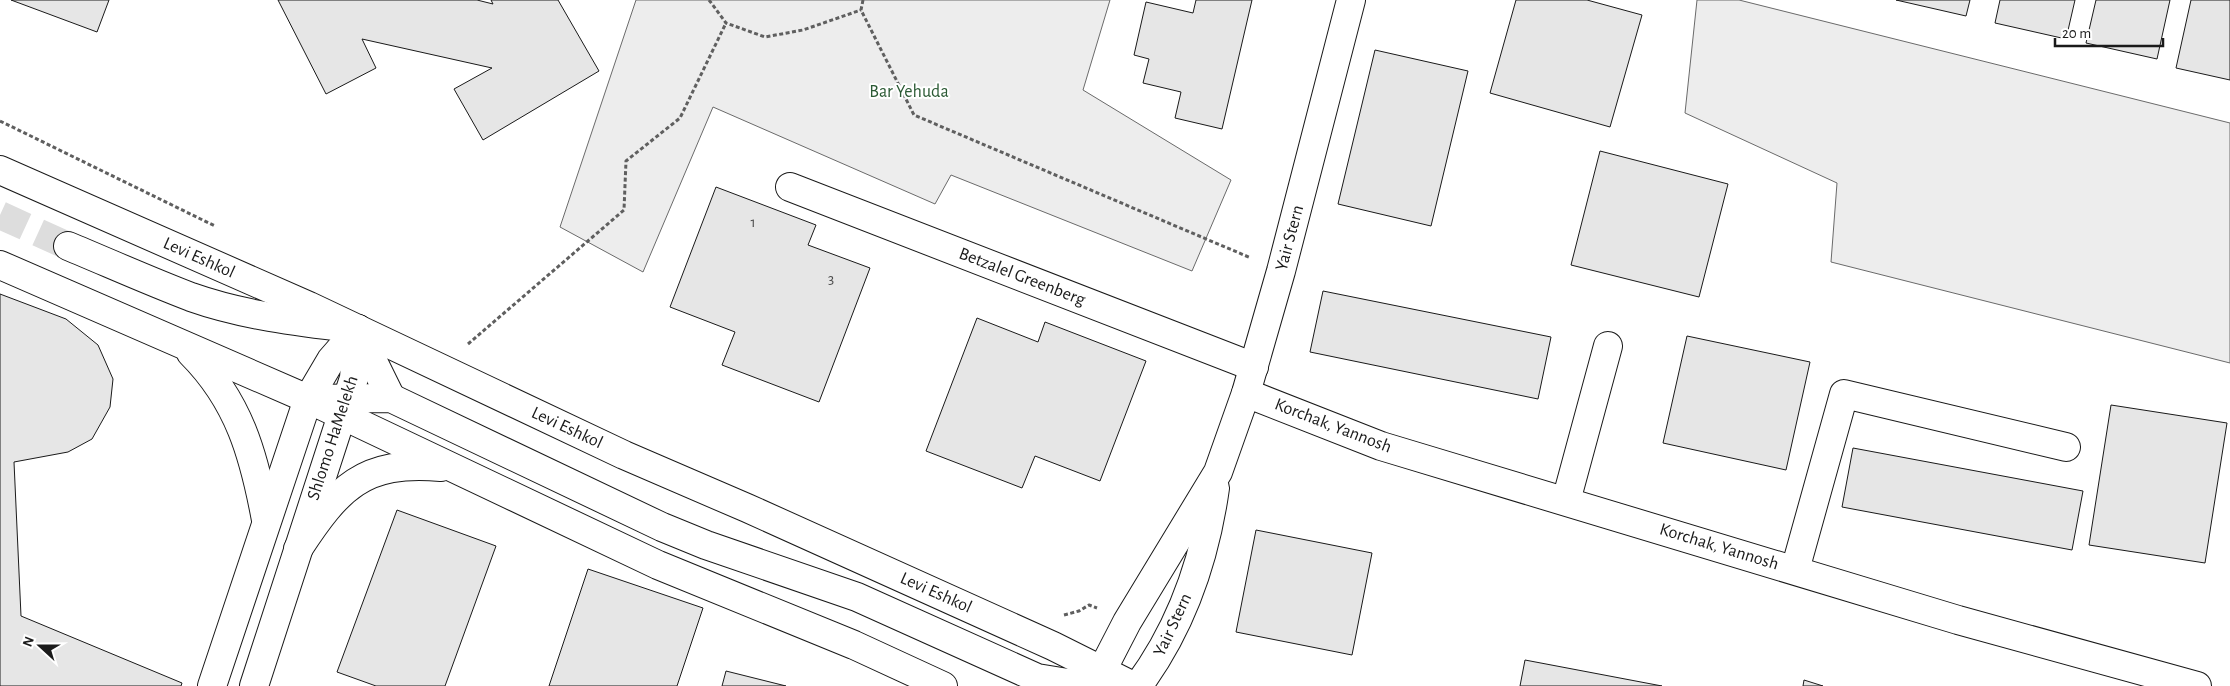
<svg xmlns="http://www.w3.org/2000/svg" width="2230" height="686" font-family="'Alegreya Sans',sans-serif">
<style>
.built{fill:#ededed;stroke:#6a6a6a}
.building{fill:#e6e6e6;stroke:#1a1a1a}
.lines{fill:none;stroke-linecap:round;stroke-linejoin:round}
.minor-tunnel{stroke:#ddd;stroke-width:28;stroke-dasharray:28 14;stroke-linecap:butt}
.minor-casing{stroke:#1a1a1a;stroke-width:30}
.major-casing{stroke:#1a1a1a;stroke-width:30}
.path{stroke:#5f5f5f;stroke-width:3;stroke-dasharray:4 2.5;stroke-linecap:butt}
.minor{stroke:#fff;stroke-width:28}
.major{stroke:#fff;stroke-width:28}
.labels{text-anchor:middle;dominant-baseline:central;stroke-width:4;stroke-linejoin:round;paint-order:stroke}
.number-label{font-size:15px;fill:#4d4d4d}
.park-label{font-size:18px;fill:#2b5a34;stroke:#fff}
.street-label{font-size:18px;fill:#1a1a1a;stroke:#fff}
</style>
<rect width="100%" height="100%" fill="#fff"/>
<g class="built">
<path d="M636,0H1110L1083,90L1231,180L1192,271L951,175L935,204L713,107L643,272L560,227Z"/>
<path d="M1697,0H1739L2230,123V363L1831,262L1837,183L1685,113Z"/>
</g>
<g class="building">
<path d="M11,0H109L97,32Z"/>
<path d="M278,0H477L493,4L491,0H558L599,71L483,140L454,89L492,68L362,39L376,68L326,94Z"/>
<path d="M1196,0H1252L1222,129L1175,118L1181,92L1143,83L1149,59L1134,55L1146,2L1193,13Z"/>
<path d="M1516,0H1587L1642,15L1610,127L1490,93Z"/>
<path d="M1896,0H1970L1966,16Z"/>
<path d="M2000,0H2075L2066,39L1995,23Z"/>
<path d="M2096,0H2170L2157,59L2086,43Z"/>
<path d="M2191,0H2230V80L2176,68Z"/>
<path d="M1375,50L1468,71L1431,226L1338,204Z"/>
<path d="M1600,151L1728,184L1699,297L1571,265Z"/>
<path d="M716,187L816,225L808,245L870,268L819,402L722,365L735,332L670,307Z"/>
<path d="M1323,291L1551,337L1538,399L1310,352Z"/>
<path d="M0,294L66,319L98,345L113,379L110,407L92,439L68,452L14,462L21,616L182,683L181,686H0Z"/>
<path d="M977,318L1038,342L1045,322L1146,361L1100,481L1035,456L1022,488L926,451Z"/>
<path d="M1687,336L1810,362L1786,470L1663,443Z"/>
<path d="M2111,405L2227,423L2205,563L2089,545Z"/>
<path d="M1853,448L2083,491L2072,550L1842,507Z"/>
<path d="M397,510L496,546L445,686H376L337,672Z"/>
<path d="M1256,530L1372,553L1352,655L1236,632Z"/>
<path d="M588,569L703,608L677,686H549Z"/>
<path d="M1525,660L1662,686H1520Z"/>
<path d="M726,671L786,686H722Z"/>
<path d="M1804,680L1823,686H1803Z"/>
</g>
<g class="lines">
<path class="minor-tunnel" d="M0,215L68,246"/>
<defs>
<g id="minor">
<path d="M790,187L1254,367"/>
<path d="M68,246C109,263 149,281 191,297C242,315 297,322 351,328"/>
<path d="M359,333L391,398"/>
<path d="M1246,393L1381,446L1958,620L2197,686"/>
<path d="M308,399L391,398L662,527L706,545L857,597L1037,678L1086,686"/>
<path d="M1566,501L1608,346"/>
<path d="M1795,570L1844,394L2066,447"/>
<path d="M212,686L308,399L331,360L358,329"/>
<path d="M254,686L354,378L358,329"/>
<path d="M1094,686L1127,622L1218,472L1246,393L1281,271L1351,0"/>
<path d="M1138,686C1181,628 1205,559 1215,488"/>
</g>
<g id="major">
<path d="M0,170L309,306L624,455L747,508L1053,646L1133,686"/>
<path d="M0,265L308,399L658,565L854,645L943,686"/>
<path d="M191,353C239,401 254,455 266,520"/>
<path d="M298,549C338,488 363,460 441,467"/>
</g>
</defs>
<use href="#minor" class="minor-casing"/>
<use href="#major" class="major-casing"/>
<g class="path">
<path d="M709,0L726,23L765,37L803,30L861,10"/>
<path d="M863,0L861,10L914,115L1251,258"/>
<path d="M0,121L215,226"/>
<path d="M468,344L624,210L626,161L680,118L726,23"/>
<path d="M1064,615L1079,611L1089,605L1097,608"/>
</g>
<use href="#minor" class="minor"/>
<use href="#major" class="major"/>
</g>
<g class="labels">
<g class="number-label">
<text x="753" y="222">1</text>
<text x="831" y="279">3</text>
</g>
<g class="park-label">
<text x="909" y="92">Bar Yehuda</text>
</g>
<g class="street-label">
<text transform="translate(1290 238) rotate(-75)">Yair Stern</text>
<text transform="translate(199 258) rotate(24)">Levi Eshkol</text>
<text transform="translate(1022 277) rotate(21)">Betzalel Greenberg</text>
<text transform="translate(1333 426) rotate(21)">Korchak, Yannosh</text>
<text transform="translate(567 428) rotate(25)">Levi Eshkol</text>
<text transform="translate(333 438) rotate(-72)">Shlomo HaMelekh</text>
<text transform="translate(1719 547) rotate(17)">Korchak, Yannosh</text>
<text transform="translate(936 593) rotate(24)">Levi Eshkol</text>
<text transform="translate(1173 625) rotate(-65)">Yair Stern</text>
</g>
</g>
<g transform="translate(40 646) rotate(291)" stroke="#ffffff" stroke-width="4" paint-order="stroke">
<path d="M0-4L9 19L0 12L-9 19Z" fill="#1a1a1a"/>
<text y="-8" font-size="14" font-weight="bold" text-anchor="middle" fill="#1a1a1a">N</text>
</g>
<path d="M2055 38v8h108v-8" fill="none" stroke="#1a1a1a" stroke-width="2.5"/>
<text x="2062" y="38" font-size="15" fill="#1a1a1a" stroke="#ffffff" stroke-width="4" paint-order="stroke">20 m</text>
</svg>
